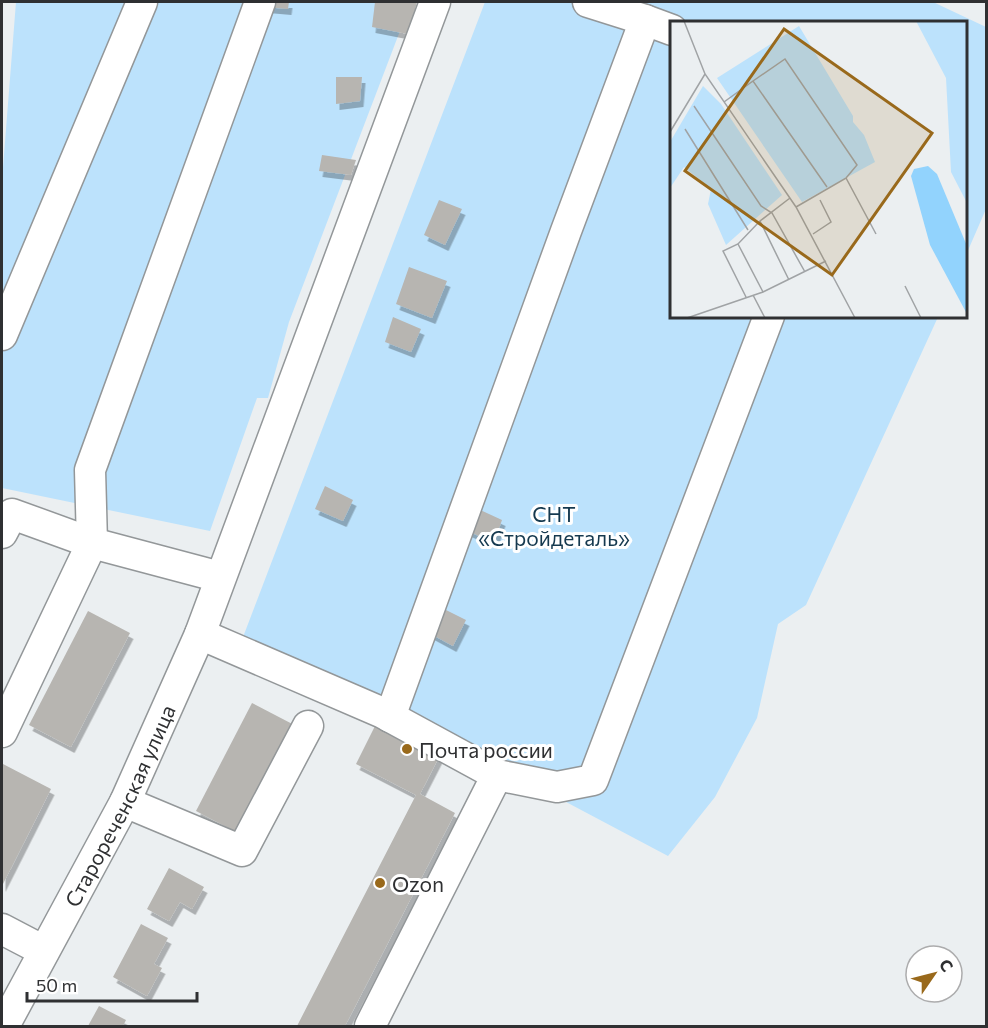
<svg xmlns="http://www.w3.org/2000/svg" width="988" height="1028" font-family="Commissioner,sans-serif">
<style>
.green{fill:#bce2fc}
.building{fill:#b7b5b1;filter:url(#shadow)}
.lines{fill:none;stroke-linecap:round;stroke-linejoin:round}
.minor-casing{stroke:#939799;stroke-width:33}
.minor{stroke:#fff;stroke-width:30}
.poi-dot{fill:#99691b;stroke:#fff;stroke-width:2}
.labels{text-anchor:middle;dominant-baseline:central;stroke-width:6;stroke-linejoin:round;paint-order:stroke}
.park-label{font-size:21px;fill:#15394f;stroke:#fff}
.poi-label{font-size:21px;fill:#2f3032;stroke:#fff;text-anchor:start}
.street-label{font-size:21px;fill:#2f3032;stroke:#fff}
.inset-road{fill:none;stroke:#a0a3a5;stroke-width:1.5}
.view{fill:#99691b;fill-opacity:0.15;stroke:#99691b;stroke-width:3}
.inset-edge{fill:none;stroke:#2f3032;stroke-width:3}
</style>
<defs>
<filter id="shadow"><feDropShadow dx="3.5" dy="6" stdDeviation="0" flood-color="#0004"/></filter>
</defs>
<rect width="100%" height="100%" fill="#ebeff1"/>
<g class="green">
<path d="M16,2H411L289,322L268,398H257L210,531L2,488V180Z"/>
<path d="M485,2H933L986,27V209L966,255V22H672V316L938,317L806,605L778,624L757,718L715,797L668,856L381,704L240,645Z"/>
</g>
<g class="building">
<path d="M266,2H289L288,9L265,7Z"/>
<path d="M375,2H417L408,34L372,27Z"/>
<path d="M336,77H362L360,101L336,104Z"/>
<path d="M322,155L356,160L351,175L319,171Z"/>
<path d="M439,200L462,209L445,245L424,235Z"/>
<path d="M409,267L447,281L432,318L396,304Z"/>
<path d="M393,317L421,329L411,352L385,342Z"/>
<path d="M325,486L353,500L343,521L315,509Z"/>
<path d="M476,508L502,520L494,543L468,531Z"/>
<path d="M440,607L466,620L453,646L429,633Z"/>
<path d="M88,611L130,633L71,747L29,725Z"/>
<path d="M252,703L300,728L244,836L196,811Z"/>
<path d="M377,722L440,755L420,794L455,813L345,1026H297L416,795L356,764Z"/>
<path d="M3,764L51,789L2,886V768Z"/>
<path d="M169,868L204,887L192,909L180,902L169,921L147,909Z"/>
<path d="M141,924L168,938L154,964L162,968L147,996L113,977Z"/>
<path d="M99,1006L126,1020L123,1026H88Z"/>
</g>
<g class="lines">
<defs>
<g id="minor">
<path d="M645,20L672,30"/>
<path d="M2,335L142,2"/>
<path d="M2,533L12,514L92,543L220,577"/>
<path d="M200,634L383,713L497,775L370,1026"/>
<path d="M390,717L566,231L645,20L588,2"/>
<path d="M2,732L92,543L90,470L260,2"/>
<path d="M497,775L557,787L593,780L769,316"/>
<path d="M125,802L242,851L308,726"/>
<path d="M2,929L44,951"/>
<path id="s1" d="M4,1026L125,802L200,634L435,2"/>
</g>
</defs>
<use href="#minor" class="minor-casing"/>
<use href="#minor" class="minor"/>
</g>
<g class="poi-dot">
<circle cx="407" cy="749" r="6"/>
<circle cx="380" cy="883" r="6"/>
</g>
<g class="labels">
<g class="park-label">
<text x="554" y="513">СНТ<tspan x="554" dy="24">«Стройдеталь»</tspan></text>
</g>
<g class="poi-label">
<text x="419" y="749">Почта россии</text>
<text x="392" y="883">Ozon</text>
</g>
<g class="street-label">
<text stroke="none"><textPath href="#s1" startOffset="249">Старореченская улица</textPath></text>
</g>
</g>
<g transform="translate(670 21)">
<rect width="297" height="297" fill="#ebeff1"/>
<path d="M246,0H297V182L281,151L276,57ZM129,5L183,95V101L194,114L205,141L132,181L47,57ZM33,65L51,83L112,174L56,224L38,183L41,168L14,146L0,167V121Z" fill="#bce2fc"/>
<path d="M258,145L267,153L297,225V293L260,224L241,155L244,148Z" fill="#92d3fd"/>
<path class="inset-road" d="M14,0L35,53L126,186L185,297M83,60L115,38L187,144L176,157M54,81L83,60L157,166M24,85L91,185L102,192L135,251M15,108L78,209M0,111L35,53M126,186L176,157L206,213M143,213L161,201L150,179M68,223L93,271M119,259L90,200L120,177M235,265L251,297M83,274L95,297M76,276L53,230L68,223L90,200M17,297L93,271L156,240"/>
<path class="view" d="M114,8L262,112L162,254L15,150Z"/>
<rect width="297" height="297" class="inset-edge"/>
</g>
<rect width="988" height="1028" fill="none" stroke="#2f3032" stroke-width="6"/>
<g transform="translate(934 974) rotate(55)"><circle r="28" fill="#ffffff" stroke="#acacad" stroke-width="1.5"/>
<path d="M0-4.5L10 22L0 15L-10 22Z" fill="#99691b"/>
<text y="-9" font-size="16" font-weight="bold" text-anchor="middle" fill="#2f3032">С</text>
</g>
<path d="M27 992v9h170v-9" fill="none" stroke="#2f3032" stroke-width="3"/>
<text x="36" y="992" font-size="18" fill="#2f3032" stroke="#ffffff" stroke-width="4.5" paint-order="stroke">50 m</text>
</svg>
